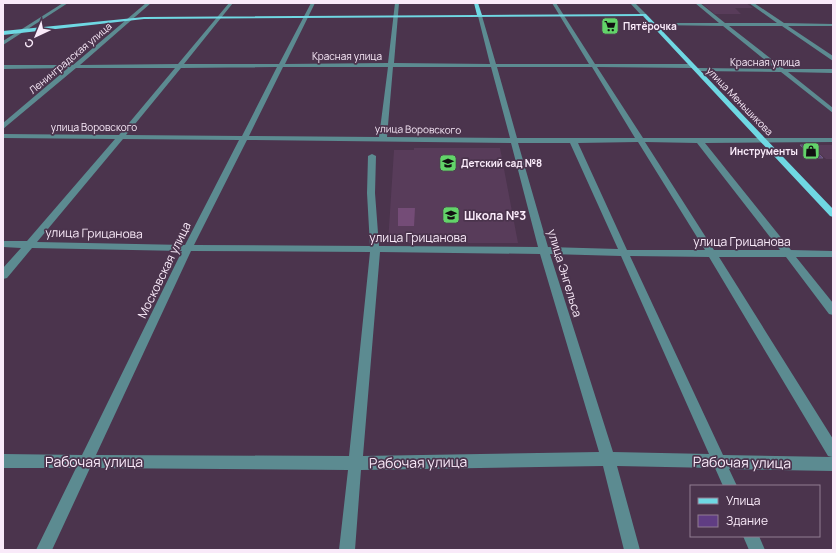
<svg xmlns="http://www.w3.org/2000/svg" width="836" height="553" font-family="Manrope,sans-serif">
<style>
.built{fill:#583c5a}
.green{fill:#744c77}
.building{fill:#603d83;stroke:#6f6180}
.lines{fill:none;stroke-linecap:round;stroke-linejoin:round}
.minor{fill:#5c8b91;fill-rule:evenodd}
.major{fill:#6fd8e3;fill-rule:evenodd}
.labels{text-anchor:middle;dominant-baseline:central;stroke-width:3.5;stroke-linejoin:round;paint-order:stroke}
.far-poi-label{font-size:10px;font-weight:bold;fill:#f9eaf9;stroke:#4b344d;text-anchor:start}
.far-street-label{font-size:10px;fill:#f9eaf9;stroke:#4b344d}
.poi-label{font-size:12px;font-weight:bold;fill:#f9eaf9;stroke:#4b344d;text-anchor:start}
.street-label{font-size:12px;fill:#f9eaf9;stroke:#4b344d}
.near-street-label{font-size:14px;fill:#f9eaf9;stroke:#4b344d}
</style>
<rect width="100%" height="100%" fill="#4b344d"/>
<g class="built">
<path d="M701,3H746L753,8H735L741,14H715Z"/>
<path d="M810,145H833V159H826Z"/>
<path d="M414,148H500L518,243H388L394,150H414Z"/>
</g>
<path class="green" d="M398,208H415L414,226H398Z"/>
<path class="building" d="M800,145H810L823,158H813Z"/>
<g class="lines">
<g class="minor">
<path d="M63,3H68L3,45V41Z"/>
<path d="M146,3H151L80,65L178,64L229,3H233L184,64H279L311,3H315L285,64L388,63L395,3H399L394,63L490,64L478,16L480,15L482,16L496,64H589L552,3H556L595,64H692L695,66L692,68L597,67L643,138H833V142L705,143L791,250L833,251V257H796L833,303V315L829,314L786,257H719L833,439V471L729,469L737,486H723L715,468L617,466L640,550H624L603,466L361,470L355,550H339L348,470L90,468L52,550H36L76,468H3V454L82,455L182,251L32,248L7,278L3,279V268L21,248L3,247V241H27L115,139L3,138V134L119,135L175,68H76L3,129V123L68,68L3,69V65H73ZM277,67L242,136L126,135L181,68ZM283,67H388L379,137L249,136ZM393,67H491L510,138L387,137ZM497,67H592L635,138H517ZM123,139L239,140L185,245L37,242ZM247,140L511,143L538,247L379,246L375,193L376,156L372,154L368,156L367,193L370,246L194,245ZM638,142L705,250H627L578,143ZM645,142L697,143L780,250H714ZM518,143H570L618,249L548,247ZM191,251L370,252L349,456L96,455ZM380,252L540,254L599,452L363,456ZM550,254L621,256L709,454L613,452ZM630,256L709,257L828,456L832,457L723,455Z"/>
<path d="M630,3H635L646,14V16H642Z"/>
<path d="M695,3H700L725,23H777L749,3H754L784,23L833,24V26H788L833,56V61L782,26H729L784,69H833V73L788,72L833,108V113L781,72L695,71V69L697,68L776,69L723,26L653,25L651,24L653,23H719Z"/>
<path d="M743,536H759L765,550H749Z"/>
</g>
<path class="major" d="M474,3H478L482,15L646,14L833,209V217L830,216L643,16L144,19L3,35V31L144,17L477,15Z"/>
</g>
<defs>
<symbol id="supermarket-square" viewBox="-11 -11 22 22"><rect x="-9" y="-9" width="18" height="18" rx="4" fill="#62d469" stroke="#4b344d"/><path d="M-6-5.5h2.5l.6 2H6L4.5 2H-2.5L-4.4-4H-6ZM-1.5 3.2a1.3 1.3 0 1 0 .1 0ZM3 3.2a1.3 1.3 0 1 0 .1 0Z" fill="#111"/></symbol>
<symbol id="shop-square" viewBox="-11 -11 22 22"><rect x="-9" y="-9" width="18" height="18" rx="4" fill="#62d469" stroke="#4b344d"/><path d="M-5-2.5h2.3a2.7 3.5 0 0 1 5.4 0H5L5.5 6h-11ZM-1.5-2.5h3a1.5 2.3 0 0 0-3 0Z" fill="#111"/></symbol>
<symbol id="school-square" viewBox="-11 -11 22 22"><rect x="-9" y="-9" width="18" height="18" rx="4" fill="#62d469" stroke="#4b344d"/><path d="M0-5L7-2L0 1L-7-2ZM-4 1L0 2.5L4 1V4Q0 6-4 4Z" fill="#111"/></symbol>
</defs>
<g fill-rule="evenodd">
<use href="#supermarket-square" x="600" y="16" width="20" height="20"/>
<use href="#shop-square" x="801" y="141" width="20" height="20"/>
<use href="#school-square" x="438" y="153" width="20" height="20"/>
<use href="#school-square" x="441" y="205" width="20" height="20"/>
</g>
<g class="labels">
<g class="far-poi-label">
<text x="623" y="26">Пятёрочка</text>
<text x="798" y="151" text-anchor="end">Инструменты</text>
<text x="461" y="163">Детский сад №8</text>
</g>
<g class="far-street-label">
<text x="347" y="56">Красная улица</text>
<text transform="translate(70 58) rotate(-40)">Ленинградская улица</text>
<text x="765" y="62">Красная улица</text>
<text transform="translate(740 101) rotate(46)">улица Меньшикова</text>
<text x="94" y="127">улица Воровского</text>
<text transform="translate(418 129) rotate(1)">улица Воровского</text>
</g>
<g class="poi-label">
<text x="464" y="215">Школа №3</text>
</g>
<g class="street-label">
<text transform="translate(94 233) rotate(1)">улица Грицанова</text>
<text x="418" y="237">улица Грицанова</text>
<text x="742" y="241">улица Грицанова</text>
<text transform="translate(164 270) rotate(-64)">Московская улица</text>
<text transform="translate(565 273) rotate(73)">улица Энгельса</text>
</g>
<g class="near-street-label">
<text x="94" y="461">Рабочая улица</text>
<text transform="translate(418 462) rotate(-1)">Рабочая улица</text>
<text transform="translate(742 462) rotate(1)">Рабочая улица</text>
</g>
</g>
<rect width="836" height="553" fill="none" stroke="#f9eaf9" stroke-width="8"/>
<rect x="690" y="485" width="130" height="52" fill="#4b344d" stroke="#917d92"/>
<rect x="698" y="498" width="20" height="6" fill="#6fd8e3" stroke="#917d92"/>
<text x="726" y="505" font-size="12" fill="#f9eaf9">Улица</text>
<rect x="698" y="515" width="20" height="12" fill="#603d83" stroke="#917d92"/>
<text x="726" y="525" font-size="12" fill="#f9eaf9">Здание</text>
<g transform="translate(36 36) rotate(224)" stroke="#4b344d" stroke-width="3" paint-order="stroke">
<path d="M0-3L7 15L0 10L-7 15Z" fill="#f9eaf9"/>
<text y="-6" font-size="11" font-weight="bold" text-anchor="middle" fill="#f9eaf9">С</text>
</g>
</svg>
